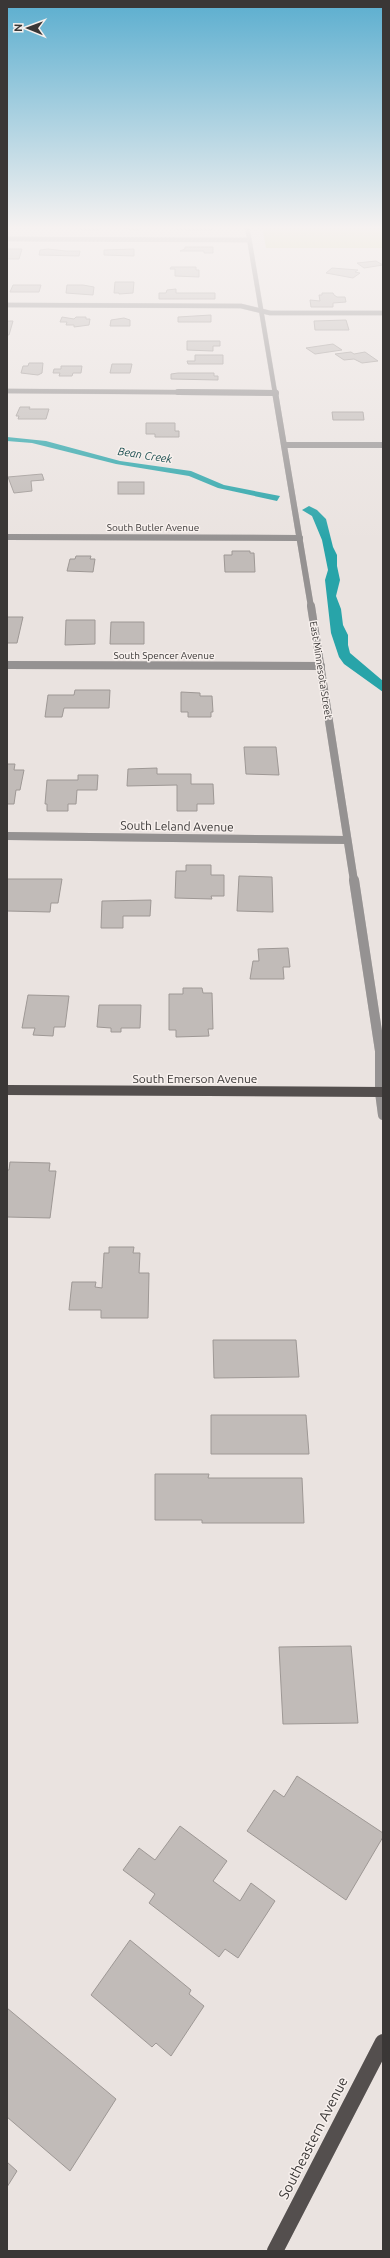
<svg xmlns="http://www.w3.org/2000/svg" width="390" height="2258" font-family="Ubuntu,sans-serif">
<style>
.green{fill:#cfd794}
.water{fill:#28a4a9}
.building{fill:#c1bbb8;stroke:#9e9895}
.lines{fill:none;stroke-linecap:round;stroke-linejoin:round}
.minor-far3-casing{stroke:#c7c1be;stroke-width:5}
.minor-far2-casing{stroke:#c7c1be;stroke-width:6}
.minor-far1-casing{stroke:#c7c1be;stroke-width:8}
.minor-casing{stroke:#c7c1be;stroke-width:10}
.major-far1-casing{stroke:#c7c1be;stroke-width:10}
.major-casing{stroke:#c7c1be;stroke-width:16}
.minor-far3{stroke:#959292;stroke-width:4.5}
.minor-far2{stroke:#959292;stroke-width:6}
.minor-far1{stroke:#959292;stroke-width:8}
.minor{stroke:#959292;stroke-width:10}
.major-far1{stroke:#544f4e;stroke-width:10}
.major{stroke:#544f4e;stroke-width:16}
.labels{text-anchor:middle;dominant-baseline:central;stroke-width:3;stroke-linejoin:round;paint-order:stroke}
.far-street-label{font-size:10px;fill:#3a3736;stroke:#f7f0ed}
.far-water-label{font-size:11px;font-style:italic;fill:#1b4e50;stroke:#f7f0ed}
.street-label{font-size:12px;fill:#3a3736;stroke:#f7f0ed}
.near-street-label{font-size:14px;fill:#3a3736;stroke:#f7f0ed}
</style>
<rect width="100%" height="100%" fill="#eae3e0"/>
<path class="green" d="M262,226H383V248H266Z"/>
<g class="water">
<path d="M7,437L46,441L120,461L191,471L224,485L280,496L277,501L218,488L189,476L116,464L32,443L7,441Z"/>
<path d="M309,506L317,510L326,519L333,547L337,555V566L340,580L336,596L341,609L343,625L348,635V645L350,653L383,681V692L344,664L339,657L331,633L325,580L328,570L322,540L312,516L302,510Z"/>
</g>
<g class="building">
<path d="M10,226H26L25,228H10Z"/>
<path d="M82,226H98L97,230H81Z"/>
<path d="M121,226H137V230L121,228Z"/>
<path d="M177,226H209L212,230H188V229H177Z"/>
<path d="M185,247H213V253H204V251H180L185,249Z"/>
<path d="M7,249H22L19,259H7Z"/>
<path d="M48,249L66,251H80L79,256L39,255L40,250Z"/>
<path d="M134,249V256L104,255V250Z"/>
<path d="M376,261L383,265L364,268L357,263Z"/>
<path d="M171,267H196V270H199V277L175,276V269H170Z"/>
<path d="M332,268L358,270L355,272L360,273L353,278L326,273Z"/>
<path d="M115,282H134L133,293L119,294V293H114Z"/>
<path d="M13,285H41L39,292H10Z"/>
<path d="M67,285H83L94,287L93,295L66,293Z"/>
<path d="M176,289V293H215V299H159V293H166L167,290Z"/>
<path d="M322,293H333L334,295L337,297H345L346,302L333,303V307H311L310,300L320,301L319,295H322Z"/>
<path d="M211,315V322H178V317Z"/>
<path d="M62,317L74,319L76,317H86V319H90L89,325L74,327V325H66L67,322H60Z"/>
<path d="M124,318L130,320V326H110L111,320Z"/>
<path d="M346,320L349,330H315L314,321Z"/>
<path d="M7,321H13L9,335H7Z"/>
<path d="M187,341H220V346H213V351L187,350Z"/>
<path d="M333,344L342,350L315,354L306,348Z"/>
<path d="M351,352L354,354L365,352L378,361L362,363L354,359L344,360L335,354Z"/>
<path d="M195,355H223V364H188L187,361H195Z"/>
<path d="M29,363H43L42,373L38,375L21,373L23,366H28Z"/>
<path d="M112,364H132L130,373H110Z"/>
<path d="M61,366H82L81,373H73L72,376H59L60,373H53L54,369H61Z"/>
<path d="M178,373H214V376H218V380L171,379V374Z"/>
<path d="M20,407H30L29,409H49L46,419H18L19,416H16Z"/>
<path d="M332,412H363L364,420H333Z"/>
<path d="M146,423H175V431H179V437H155V434H146Z"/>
<path d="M42,474L44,480L31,481L32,491L14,493L8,477Z"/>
<rect x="118" y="482" width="26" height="12"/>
<path d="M232,551H250V553H254L255,572H225L224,555H232Z"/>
<path d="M76,556H91L90,559H95L93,572L67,571L70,559H75Z"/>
<path d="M7,617H23L17,643H7Z"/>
<path d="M66,620H95V644L65,645Z"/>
<path d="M111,622H144V644H110Z"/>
<path d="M75,690H110L109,708H64L62,717H45L48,695H74Z"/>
<path d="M181,692L200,693V696H212L213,712H211V717H188V712H181Z"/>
<path d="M244,747H276L279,775L246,774Z"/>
<path d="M7,764H15L14,770H24L20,790H16L14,804H7Z"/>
<path d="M157,768V774H191V784H213L214,804H197V811H177V785L127,786L128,769Z"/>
<path d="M78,775H98L97,790H77L76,804H68V811H47V804H45L47,780H78Z"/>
<path d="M186,865H211V875H224V896H211L212,899L175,898L176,871H186Z"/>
<path d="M239,876L272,877L273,912L237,911Z"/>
<path d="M7,879H62L58,903H51L50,912L7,911Z"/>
<path d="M151,900L150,916H123V928H101L102,901Z"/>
<path d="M288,948L290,967H283L284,979H250L253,961H259L258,949Z"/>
<path d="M183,988H202L203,993H212L213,1029H208L209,1036L176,1037V1030H169V994H183Z"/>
<path d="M28,995L69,996L65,1027H54L53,1036L33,1035L35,1028H22Z"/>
<path d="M99,1005H141L140,1028H121V1032H111V1028L97,1027Z"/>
<path d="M10,1162L50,1163L49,1171H56L50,1218L7,1217V1170H9Z"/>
<path d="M109,1247H134L133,1253H140L139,1273H149L148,1318H101V1310H69L72,1282H96L95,1287L102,1288L104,1253H109Z"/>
<path d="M213,1340H296L299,1377L214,1378Z"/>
<path d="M211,1415H306L309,1454H211Z"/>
<path d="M155,1474H209L208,1478H302L304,1523H202V1520H155Z"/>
<path d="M351,1646L358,1723L283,1724L279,1647Z"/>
<path d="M297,1776L383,1833V1837L346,1900L247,1831L274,1790L284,1797Z"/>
<path d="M180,1826L227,1861L213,1881L240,1901L251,1883L275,1901L238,1958L225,1949L219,1957L149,1903L155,1894L123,1870L139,1848L155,1860Z"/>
<path d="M130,1940L191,1990L189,1994L204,2006L171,2056L156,2043L152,2047L91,1995Z"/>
<path d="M7,2008L116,2099L70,2171L7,2117Z"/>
<path d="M7,2162L17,2171L7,2187Z"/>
</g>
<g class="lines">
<defs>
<g id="minor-far3">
<path d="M247,226L275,393"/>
<path d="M7,239L249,240"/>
<path d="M7,305L241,306L270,313H383"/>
<path d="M7,391L276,393"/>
</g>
<g id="minor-far2">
<path d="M178,392L276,393"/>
<path d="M275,392L311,607"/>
<path d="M284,445H383"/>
<path d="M7,537L300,538"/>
</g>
<g id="minor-far1">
<path d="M311,606L354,881"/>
<path d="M7,665L321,666"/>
<path d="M7,836L347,840"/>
</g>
<path id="minor" d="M354,880L380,1051V1092L383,1115"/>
<path id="major-far1" d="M7,1090L383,1092"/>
<path id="major" d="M275,2251L383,2042"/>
</defs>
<use href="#minor-far3" class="minor-far3-casing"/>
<use href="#minor-far2" class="minor-far2-casing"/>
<use href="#minor-far1" class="minor-far1-casing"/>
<use href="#minor" class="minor-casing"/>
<use href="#major-far1" class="major-far1-casing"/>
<use href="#major" class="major-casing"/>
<use href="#minor-far3" class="minor-far3"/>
<use href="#minor-far2" class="minor-far2"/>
<use href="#minor-far1" class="minor-far1"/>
<use href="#minor" class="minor"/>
<use href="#major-far1" class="major-far1"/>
<use href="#major" class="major"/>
</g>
<linearGradient id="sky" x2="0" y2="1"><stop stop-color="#5baecf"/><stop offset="0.42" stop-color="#f6f2f1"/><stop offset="1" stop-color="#f6f2f1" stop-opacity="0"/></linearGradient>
<rect width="390" height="542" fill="url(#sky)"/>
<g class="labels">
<g class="far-street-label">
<text x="153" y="527">South Butler Avenue</text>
<text x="164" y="655">South Spencer Avenue</text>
<text transform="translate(321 670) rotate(81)">East Minnesota Street</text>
</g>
<g class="far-water-label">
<text transform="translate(145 455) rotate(9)">Bean Creek</text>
</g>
<g class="street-label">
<text transform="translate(177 826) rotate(1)">South Leland Avenue</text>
<text x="195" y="1078">South Emerson Avenue</text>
</g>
<g class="near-street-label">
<text transform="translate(313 2138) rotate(-63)">Southeastern Avenue</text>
</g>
</g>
<rect width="390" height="2258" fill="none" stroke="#3a3736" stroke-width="16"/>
<g transform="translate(28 28) rotate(271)" stroke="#f7f0ed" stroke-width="3" paint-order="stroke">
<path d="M0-3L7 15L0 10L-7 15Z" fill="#3a3736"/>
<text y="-6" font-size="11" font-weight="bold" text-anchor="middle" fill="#3a3736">N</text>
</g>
</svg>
